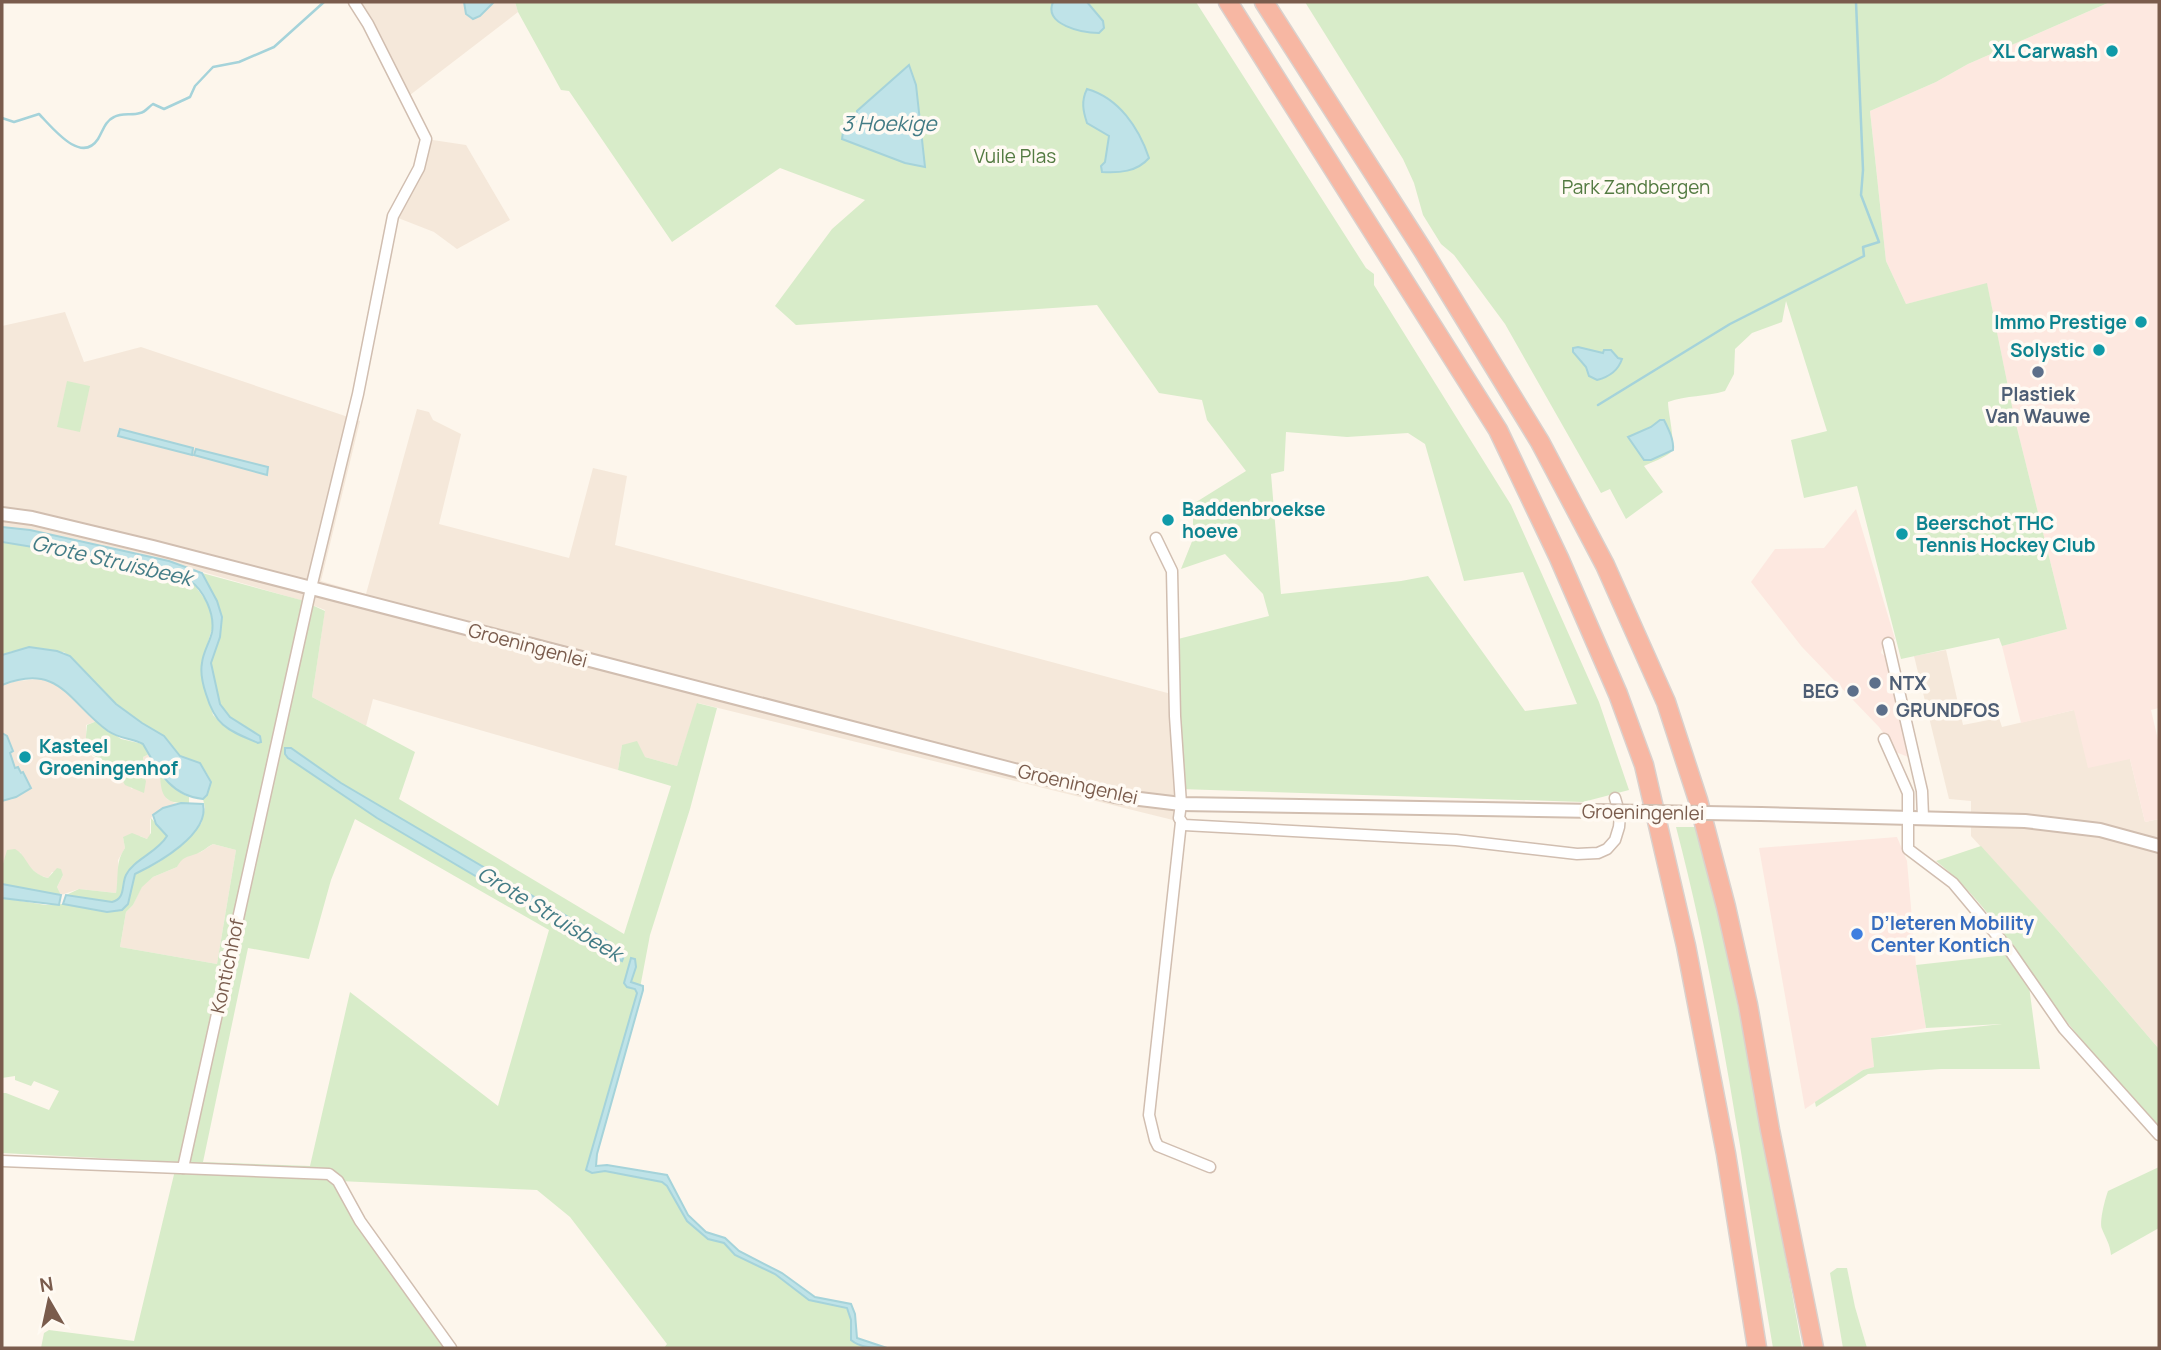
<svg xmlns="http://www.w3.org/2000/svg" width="2161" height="1350" font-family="Manrope,sans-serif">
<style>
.residential{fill:#f5e8da}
.commercial{fill:#fde8e0}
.green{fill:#d8ecc9;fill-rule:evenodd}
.water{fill:#bfe3e8;stroke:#a5d3da;stroke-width:2}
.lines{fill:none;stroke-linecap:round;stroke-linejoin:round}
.stream{stroke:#a5d3da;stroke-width:2.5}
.minor-casing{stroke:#d1beb0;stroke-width:13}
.tertiary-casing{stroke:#d1beb0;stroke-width:16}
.motorway-casing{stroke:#dad1cd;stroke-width:21}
.minor{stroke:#fff;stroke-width:10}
.tertiary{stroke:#fff;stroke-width:12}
.motorway{stroke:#f7b7a3;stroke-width:18}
.tertiary-bridge-casing{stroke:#d1beb0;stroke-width:16;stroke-linecap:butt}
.tertiary-bridge{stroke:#fff;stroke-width:12}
.culture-dot{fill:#0f9aa8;stroke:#fffaf3;stroke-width:2.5}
.service-dot{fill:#5c6f8a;stroke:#fffaf3;stroke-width:2.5}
.shop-dot{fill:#3f7fe0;stroke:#fffaf3;stroke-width:2.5}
.labels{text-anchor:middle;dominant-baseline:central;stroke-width:7;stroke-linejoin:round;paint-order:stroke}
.culture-label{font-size:19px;font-weight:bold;fill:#0d838f;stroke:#fffaf3;text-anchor:end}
.park-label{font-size:19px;fill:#537a41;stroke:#fffaf3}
.service-label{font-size:19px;font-weight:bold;fill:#4e5e75;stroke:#fffaf3;text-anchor:start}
.street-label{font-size:19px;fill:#7a5c4d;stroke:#fffaf3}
.shop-label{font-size:19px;font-weight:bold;fill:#366cbe;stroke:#fffaf3;text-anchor:start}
.water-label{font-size:21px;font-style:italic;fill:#437c86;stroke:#fffaf3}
</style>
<rect width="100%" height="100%" fill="#fdf6ec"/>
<g class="residential">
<path d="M359,2H515L518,12L410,95L377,29Z"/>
<path d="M426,139L466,145L510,220L457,249L434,232L393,216L419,168Z"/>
<path d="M65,312L84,362L141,347L360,421L321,581L366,594L417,409L429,412L433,420L461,434L439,524L569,558L593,468L627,476L615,545L1175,695L1177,821L698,703L677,766L645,757L622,745L618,770L373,699L366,726L312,697L325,610L300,600L196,570L2,528V326Z"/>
<path d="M1946,650L1963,725L1999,718L2002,727L2074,710L2130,759L2145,822L2159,819V1049L2058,931L1971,836V801L1949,799L1914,656Z"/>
<path d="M40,679L61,686L97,721L86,725V747L88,752L93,757L105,761L132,789L145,769L143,757L149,754L160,775L162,788L167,799L177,804L163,808L153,815L150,820V837L147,839L140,836L123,837L125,848L118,860L119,874L116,893L79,889L61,895L57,887L63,875L52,872L48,878L39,875L26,864L20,852L5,858L2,867V801L13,799L21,773L11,761L10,752L13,750L5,734L2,733V685L17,681Z"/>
<path d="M213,844L236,850L217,964L120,947L126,912L133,905L142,886L153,877L177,867L179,861L188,855L201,852Z"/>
</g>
<g class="commercial">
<path d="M2110,2H2159V708L2151,710L2159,744V819L2145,822L2130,759L2088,768L2074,710L2021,723L2002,646L2067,629L2014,416L1987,284L1906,304L1886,261L1870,111L1936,82L1968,64Z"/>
<path d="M1856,509L1895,639L1884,642L1881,653L1889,659L1911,758L1893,751L1889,741L1879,727L1802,647L1751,582L1775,549L1824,548Z"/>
<path d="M1897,837L1907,861L1916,965L1926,1028L1872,1038L1874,1067L1863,1070L1805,1109L1759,848Z"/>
</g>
<g class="green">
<path d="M515,2H1196L1366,268L1374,274V285L1511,505L1599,702L1629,790L1583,802L1180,789L1174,640L1269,616L1263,594L1225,554L1181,569L1193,539V504L1246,471L1207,420L1202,400L1159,393L1097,305L796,325L775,306L832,229L865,200L780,168L672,242L569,91L561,90L518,12ZM1286,432L1347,437L1408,433L1425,444L1464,581L1523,572L1577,704L1525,711L1428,576L1401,581L1281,594L1271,474L1284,471Z"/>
<path d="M1305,2H2110L1968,64L1936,82L1870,111L1886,261L1906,304L1987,283L2014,416L2067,629L2002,646L1999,638L1901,659L1857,486L1804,498L1791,440L1827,431L1786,301L1782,322L1752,333L1735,349L1734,374L1725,391C1705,397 1687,395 1668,402C1668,413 1677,447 1670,453C1664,458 1652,462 1644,466L1663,492L1626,519L1610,489L1601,493L1505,324L1454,255L1441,244L1423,215L1414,183L1403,159Z"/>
<path d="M67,381L90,386L80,432L57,427Z"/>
<path d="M2,528L196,570L193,583L209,605L213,625L202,662V672L213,715L227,728L258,743L261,742V736L230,717L220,704L211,663L220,637L222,617L217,601L202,573L301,600L325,611L312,697L415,752L399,799L624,934L671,786L618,770L622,745L637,741L645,757L677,766L697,703L717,708L690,809L650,935L640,988L589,1165L664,1179L687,1216L704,1232L724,1240L736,1253L767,1267L814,1299L852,1310L853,1339L879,1348H664L667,1344L570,1217L537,1190L339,1181L451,1348H41L44,1333L49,1330L134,1341L177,1162L2,1153V1093H6L49,1110L59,1091L34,1081L31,1086L15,1080V1076L2,1078V898L46,905L63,904L107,912L122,910L128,904L135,874L161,861L201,824L205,808L203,799L210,786L209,777L200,763L180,756L164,736L142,723L116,704L64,652L12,651L2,655ZM355,819L549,930L498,1106L350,992L310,1166L203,1162L248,948L309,959L331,880ZM213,844L236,850L217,964L120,947L126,912L133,905L142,887L153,877L177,867C182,857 187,857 196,854C202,852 207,847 213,844Z"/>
<path d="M97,721L121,739L143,744L149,754L143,757L145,769L142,774L146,781L144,793L125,785L119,774H113L105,761C83,752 85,748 87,725Z"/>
<path d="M160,775L179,792L189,797V803C166,804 161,798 160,775Z"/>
<path d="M151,818L167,836C158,852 133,860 126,875C121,886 126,898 112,902L66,895L79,889L116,893C119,876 115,862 125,848L123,837L132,833L147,839L151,833Z"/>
<path d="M1676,827H1697C1741,999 1770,1174 1802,1348H1773C1743,1174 1721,998 1676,827Z"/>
<path d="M1981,846L2058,931L2159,1049V1126C2129,1092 2096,1058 2067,1022C2024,968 1991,904 1936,861Z"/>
<path d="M15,849C28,856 27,873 48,878L57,868L61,869L63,875L57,887L61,895L2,884V867L7,850Z"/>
<path d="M2006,955L2029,986L2040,1069H1941L1868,1074L1816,1107L1815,1102L1863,1070L1874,1067L1871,1038L2002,1024L1926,1028L1916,965Z"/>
<path d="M2159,1167V1228L2111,1255C2110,1244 2106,1239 2102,1229C2099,1222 2105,1199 2108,1191Z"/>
<path d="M1837,1268H1847L1855,1307L1867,1348H1843L1830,1273Z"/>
</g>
<g class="water">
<path d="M464,2H494L480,16L473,19L466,14Z"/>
<path d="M1053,2H1087L1103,21L1104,28L1099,33C1083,33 1043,25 1053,2Z"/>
<path d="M909,65L916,85L925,167L905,163L842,139L843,132C853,127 858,122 857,111Z"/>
<path d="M1087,89C1119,98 1139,128 1149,158C1137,172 1119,173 1102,172L1101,166L1105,162L1109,136L1087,123C1083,111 1081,101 1087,89Z"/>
<path d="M1578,347L1603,353L1604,350H1611L1618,358L1622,359C1618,371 1609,377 1597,380L1589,376L1586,367L1573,352V348Z"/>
<path d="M1660,420H1664C1669,430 1674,440 1673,450L1651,460H1644L1628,437L1651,427Z"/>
<path d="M120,429L193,448L192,455L118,436Z"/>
<path d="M196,449L268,467L267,475L194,455Z"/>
<path d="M2,527L30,530L169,561L202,573L217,601L222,617L220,637L211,663L220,704L230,717L260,736L261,742L258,743C228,730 216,727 206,694C203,685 200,673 202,663C203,652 210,642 212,632C215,614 204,590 189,580L39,548L2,542Z"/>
<path d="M29,647L57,651L70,656L116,704L142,723L164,736L180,756L200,763L211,782L207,795L203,799C170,796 158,770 143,744C131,738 120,739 108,731C69,703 60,662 2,685V655Z"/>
<path d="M2,733L7,736L13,751L10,753L15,768L18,767L21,773L23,772L31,788L16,797L2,801Z"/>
<path d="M285,748H291L341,783L592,931L625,953L622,961L606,953L377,818L288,758L285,754Z"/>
<path d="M181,803L203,804C210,834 158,863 135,874L128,904L122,910L107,912L63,904L66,895L112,902C126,898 121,886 126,875C133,860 158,852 167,836L156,824L153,815L163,808Z"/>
<path d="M2,884L61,895L59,905L2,898Z"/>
<path d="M631,958L635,959L636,967L631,982L643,986V990L597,1154L596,1166L607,1165L667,1175L688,1215L706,1232L725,1238L739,1251L782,1273L815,1297L851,1304L855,1314L857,1338L887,1348C875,1348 860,1348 851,1340V1320L847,1308L809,1300L775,1274L735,1255L724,1243L708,1239L687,1221L667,1186L662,1182L605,1171L592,1173L586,1170L637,993L635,989L627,987L624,983Z"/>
</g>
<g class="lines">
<g class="stream">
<path d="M2,118L14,122L39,114C52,127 81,165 98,139C103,131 105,121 114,117C122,112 132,116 140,113C146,112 148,107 153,104L164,109L190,97L195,86L213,67L239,62L274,47L324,2"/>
<path d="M1598,405L1730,324L1864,256L1863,247L1879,242L1861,195L1863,170L1856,2"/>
</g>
<defs>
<g id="minor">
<path d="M1156,538L1172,571L1175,716L1181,804L1179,818L1184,825L1456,840L1577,854L1598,853L1607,849L1615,840L1619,827L1620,815L1615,798"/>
<path d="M1888,643L1922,791L1923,817"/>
<path d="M1884,739L1908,793V849L1953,883L2010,951L2064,1029L2159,1135"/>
<path d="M1181,822L1149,1115L1155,1140L1158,1146L1210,1167"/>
<path d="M2,1161L329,1174L338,1181L360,1221L451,1348"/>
<path d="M183,1168L311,588L358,394L393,216L419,168L426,139L368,24L354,2"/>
</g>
<g id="tertiary">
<path d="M2,514L32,518L153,547L1115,796L1181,804L1595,811"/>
<path d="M1761,814L2025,821L2100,830L2159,846"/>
</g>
<g id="motorway">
<path d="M1228,2L1498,430L1559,558L1618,694L1644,765L1686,946L1726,1154L1757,1348"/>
<path d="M1264,2L1424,252L1540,442L1605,565L1666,702L1698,800L1726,907L1748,1005L1770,1130L1814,1348"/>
</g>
</defs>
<use href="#minor" class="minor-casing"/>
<use href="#tertiary" class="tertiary-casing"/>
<use href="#motorway" class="motorway-casing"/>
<use href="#minor" class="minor"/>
<use href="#tertiary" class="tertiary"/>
<use href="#motorway" class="motorway"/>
<defs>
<path id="tertiary-bridge" d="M1595,811L1761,814"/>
</defs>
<use href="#tertiary-bridge" class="tertiary-bridge-casing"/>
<use href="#tertiary-bridge" class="tertiary-bridge"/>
</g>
<g class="culture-dot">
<circle cx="2112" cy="51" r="7"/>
<circle cx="2141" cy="322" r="7"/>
<circle cx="2099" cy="350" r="7"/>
<circle cx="1168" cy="520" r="7"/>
<circle cx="1902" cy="534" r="7"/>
<circle cx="25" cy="757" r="7"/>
</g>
<g class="service-dot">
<circle cx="2038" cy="372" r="7"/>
<circle cx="1875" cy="683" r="7"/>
<circle cx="1853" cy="691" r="7"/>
<circle cx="1882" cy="710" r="7"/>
</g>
<circle class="shop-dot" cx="1857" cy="934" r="7"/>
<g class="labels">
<g class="culture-label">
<text x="2098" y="51">XL Carwash</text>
<text x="2127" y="322">Immo Prestige</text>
<text x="2085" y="350">Solystic</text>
<text x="1182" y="509" text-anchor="start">Baddenbroekse<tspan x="1182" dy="22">hoeve</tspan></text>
<text x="1916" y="523" text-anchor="start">Beerschot THC<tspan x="1916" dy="22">Tennis Hockey Club</tspan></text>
<text x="39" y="746" text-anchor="start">Kasteel<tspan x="39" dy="22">Groeningenhof</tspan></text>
</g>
<g class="park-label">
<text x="1015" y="156">Vuile Plas</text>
<text x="1636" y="187">Park Zandbergen</text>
</g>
<g class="service-label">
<text x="2038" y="394" text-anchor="middle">Plastiek<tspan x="2038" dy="22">Van Wauwe</tspan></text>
<text x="1889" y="683">NTX</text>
<text x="1839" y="691" text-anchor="end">BEG</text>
<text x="1896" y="710">GRUNDFOS</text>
</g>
<g class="street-label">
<text transform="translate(528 645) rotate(15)">Groeningenlei</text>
<text transform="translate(1078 784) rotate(13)">Groeningenlei</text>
<text transform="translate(1643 812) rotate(1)">Groeningenlei</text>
<text transform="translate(227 966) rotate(-78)">Kontichhof</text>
</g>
<g class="shop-label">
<text x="1871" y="923">D’Ieteren Mobility<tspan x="1871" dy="22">Center Kontich</tspan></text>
</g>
<g class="water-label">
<text x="889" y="123">3 Hoekige</text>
<text transform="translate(112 560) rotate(13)">Grote Struisbeek</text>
<text transform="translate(550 913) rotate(31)">Grote Struisbeek</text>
</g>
</g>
<rect width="2161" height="1350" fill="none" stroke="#7a5c4d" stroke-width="7"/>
<g transform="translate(49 1301) rotate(351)" stroke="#fffaf3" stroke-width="5" paint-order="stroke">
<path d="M0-5L12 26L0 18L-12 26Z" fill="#7a5c4d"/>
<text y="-10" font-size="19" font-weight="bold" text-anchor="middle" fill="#7a5c4d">N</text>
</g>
</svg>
